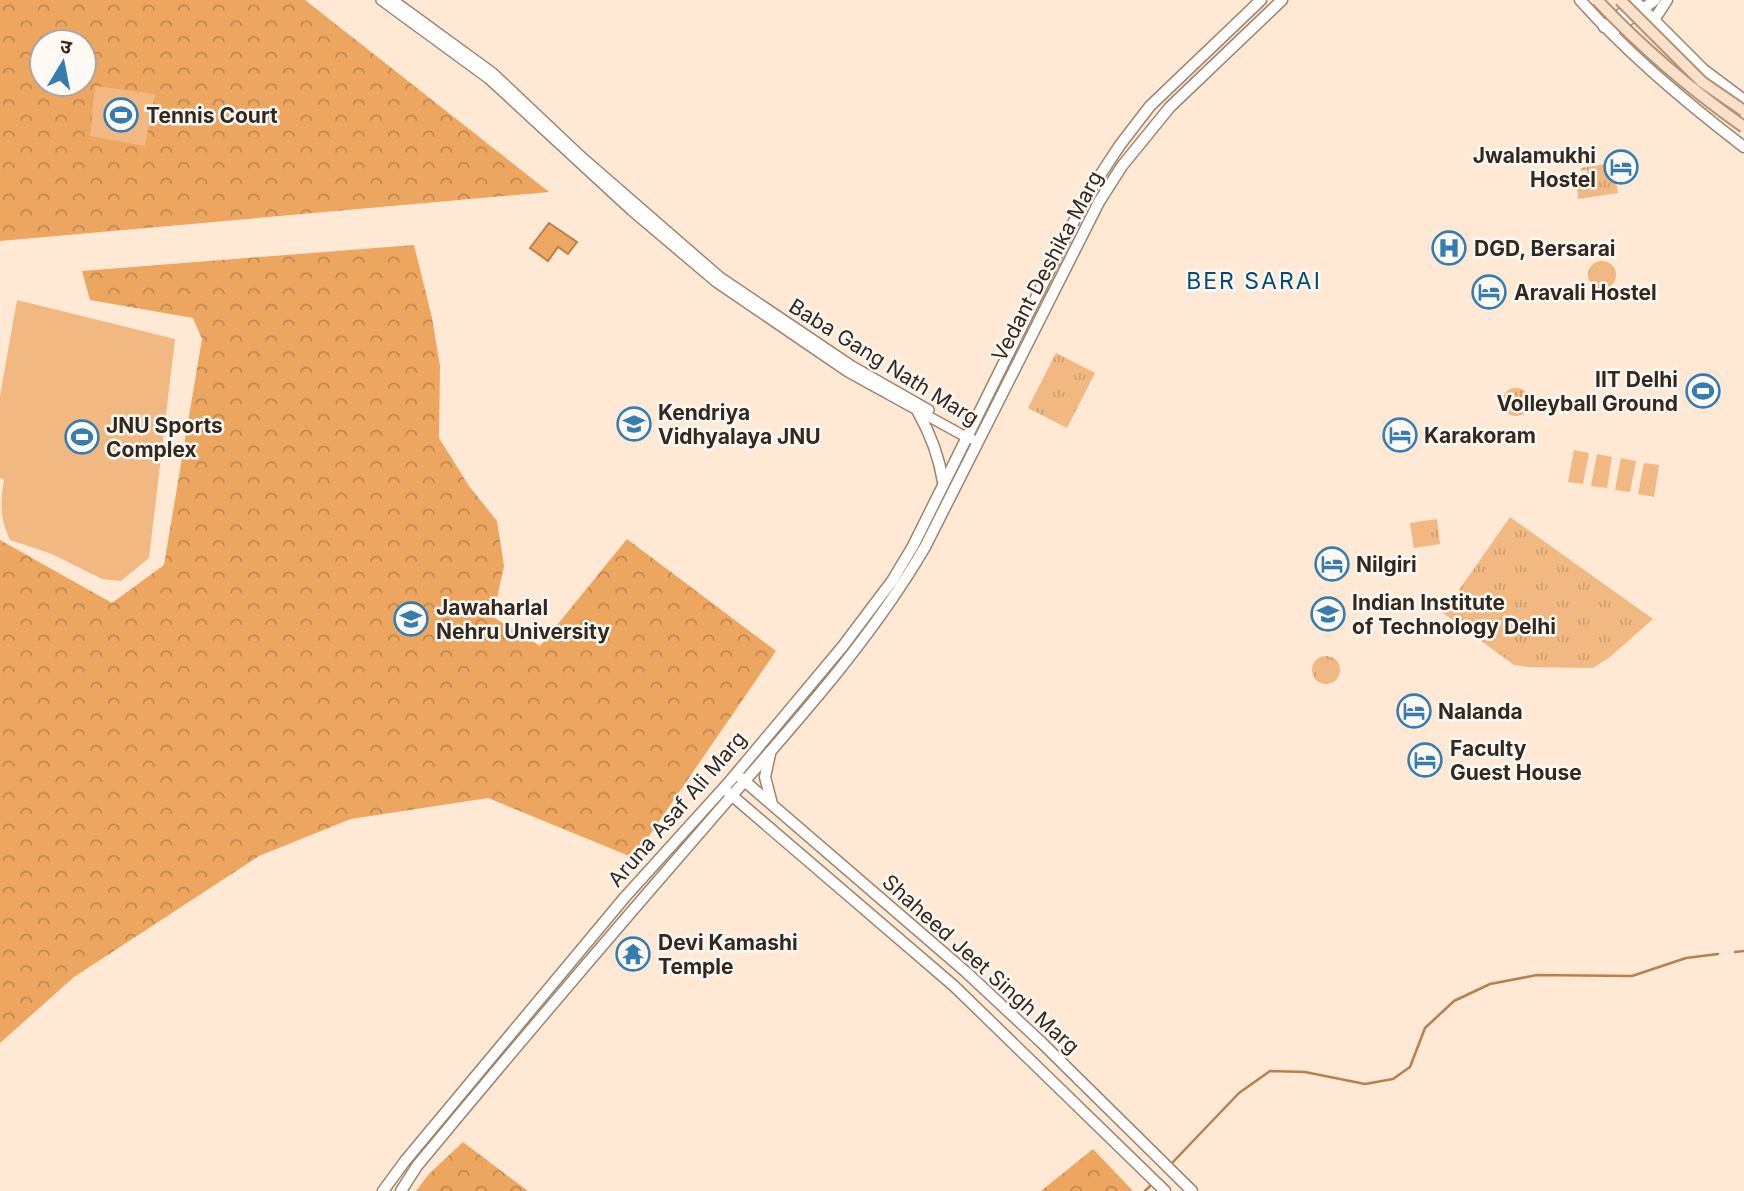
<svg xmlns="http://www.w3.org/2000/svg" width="1744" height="1191" font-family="Inter,'Noto Sans Devanagari',sans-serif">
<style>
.grass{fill:url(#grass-tufts)}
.forest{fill:url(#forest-crowns);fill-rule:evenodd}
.garden{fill:#f2b882}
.water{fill:#eea760;stroke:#b6814c;stroke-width:2}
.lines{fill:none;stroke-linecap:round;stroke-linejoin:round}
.stream{stroke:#b6814c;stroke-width:2.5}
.tertiary-casing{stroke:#9d846d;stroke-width:12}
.secondary-casing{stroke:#9d846d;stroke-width:13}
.tertiary{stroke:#fff;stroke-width:9}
.secondary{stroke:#fff;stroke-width:10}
.primary-bridge-casing{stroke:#b29275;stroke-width:14;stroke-linecap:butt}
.primary-bridge{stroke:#fae0c8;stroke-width:10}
.labels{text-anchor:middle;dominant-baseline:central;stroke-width:5;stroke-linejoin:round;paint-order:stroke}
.poi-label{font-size:21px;font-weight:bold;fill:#33281f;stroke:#fff9f4;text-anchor:start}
.street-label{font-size:21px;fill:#33281f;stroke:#fff9f4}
.neighbourhood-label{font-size:23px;letter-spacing:2px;fill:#004c79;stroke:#fff9f4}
</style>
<defs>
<pattern id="grass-tufts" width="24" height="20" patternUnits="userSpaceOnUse" patternTransform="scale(1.75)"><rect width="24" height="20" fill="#f2b882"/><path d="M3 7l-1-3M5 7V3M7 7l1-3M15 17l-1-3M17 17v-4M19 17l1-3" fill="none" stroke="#d09e70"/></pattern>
<pattern id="forest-crowns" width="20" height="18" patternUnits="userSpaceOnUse" patternTransform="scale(1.75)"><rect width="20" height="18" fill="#eda65f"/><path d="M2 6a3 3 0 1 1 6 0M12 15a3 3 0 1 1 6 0" fill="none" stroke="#c1874e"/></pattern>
</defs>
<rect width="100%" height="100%" fill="#ffe8d4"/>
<g class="grass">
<path d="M1613,163L1618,193L1578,199L1577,188L1589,185L1587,170L1581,171V168Z"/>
<circle cx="1602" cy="275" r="14"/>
<path d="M1056,353L1095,373L1067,428L1028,408Z"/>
<circle cx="1516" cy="402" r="14"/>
<path d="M1510,517L1653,619L1610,657L1593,668L1528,667L1514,665L1443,613Z"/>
<path d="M1437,519L1440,544L1414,548L1410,523Z"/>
<circle cx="1326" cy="670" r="14"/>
</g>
<g class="forest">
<path d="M0,0H305L549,192L0,241ZM42,42H84V84H42Z"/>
<path d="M414,245L432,318L440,366L439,438L469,486L497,521L504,566L493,617L540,646L627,539L776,651L634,858L488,798L351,819L259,856L74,977L0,1043V540L112,603L164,565L202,339L193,318L90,300L82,271Z"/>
<path d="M463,1142L528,1191H416L429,1174Z"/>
<path d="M1093,1149L1133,1191H1041Z"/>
</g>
<g class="garden">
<path d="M95,86L155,94L145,146L90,136Z"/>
<path d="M17,300L175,339L149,558L121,581L102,579L52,554L10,540C0,519 0,503 4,480L0,478V396Z"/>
<path d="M1574,450L1589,453L1583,484L1568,482Z"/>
<path d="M1597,454L1612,457L1607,488L1591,486Z"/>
<path d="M1621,458L1636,461L1630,492L1615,490Z"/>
<path d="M1644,463L1659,465L1654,497L1638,494Z"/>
</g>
<path class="water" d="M549,223L577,242L568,254L558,247L548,261L530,248Z"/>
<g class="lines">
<g class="stream">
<path d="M1735,952L1744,951"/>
<path d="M1172,1163L1239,1093L1270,1071L1305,1072L1365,1084L1393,1079L1410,1067L1425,1028L1454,1001L1490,984L1537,975L1632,976L1686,958L1718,954"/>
<path d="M1145,1191L1151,1185"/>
</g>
<defs>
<g id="tertiary">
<path d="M381,0L489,79L632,211L716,282L848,372L966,437L972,439"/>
<path d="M393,0L493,73L583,158L720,277L852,366L929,410"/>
</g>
<g id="secondary">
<path d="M1580,0C1629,55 1685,102 1744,147"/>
<path d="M1634,0L1704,70L1744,100"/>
<path d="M1654,20L1667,0"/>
<path d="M1604,27L1634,4"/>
<path d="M1616,29L1655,0"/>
<path d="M918,412C931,435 939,456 943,482"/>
<path d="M770,754L765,777L772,804"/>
<path d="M741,778L966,972L1041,1042L1192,1191"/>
<path d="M729,793L954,986L1165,1191"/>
<path d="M383,1191L405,1161L625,897L730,781L843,646L892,581L913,546L1087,195L1120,145L1150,106L1261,0"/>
<path d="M401,1191L417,1166C513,1050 610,936 709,822C785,734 866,648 925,547L1099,202L1122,166L1170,107L1282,0"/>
</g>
</defs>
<use href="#tertiary" class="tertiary-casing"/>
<use href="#secondary" class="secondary-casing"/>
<use href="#tertiary" class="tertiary"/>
<use href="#secondary" class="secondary"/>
<defs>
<g id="primary-bridge">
<path d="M1597,0C1643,49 1689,88 1744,127"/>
<path d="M1620,0L1702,82L1744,111"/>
</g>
</defs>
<use href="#primary-bridge" class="primary-bridge-casing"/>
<use href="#primary-bridge" class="primary-bridge"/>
</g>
<defs>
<symbol id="stadium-ring" viewBox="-11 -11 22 22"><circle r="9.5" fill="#fff9f4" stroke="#357cb1" stroke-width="1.5"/><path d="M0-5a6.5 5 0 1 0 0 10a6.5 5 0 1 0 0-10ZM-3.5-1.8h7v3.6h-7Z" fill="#357cb1"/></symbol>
<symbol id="hotel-ring" viewBox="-11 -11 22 22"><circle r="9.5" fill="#fff9f4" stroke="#357cb1" stroke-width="1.5"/><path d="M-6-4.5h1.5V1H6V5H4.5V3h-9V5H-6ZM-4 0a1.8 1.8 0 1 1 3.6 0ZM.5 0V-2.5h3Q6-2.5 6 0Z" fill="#357cb1"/></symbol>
<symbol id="hospital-ring" viewBox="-11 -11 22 22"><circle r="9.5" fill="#fff9f4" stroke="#357cb1" stroke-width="1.5"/><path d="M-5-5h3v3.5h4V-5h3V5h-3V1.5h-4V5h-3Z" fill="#357cb1"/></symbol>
<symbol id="school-ring" viewBox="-11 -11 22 22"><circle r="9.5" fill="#fff9f4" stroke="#357cb1" stroke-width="1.5"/><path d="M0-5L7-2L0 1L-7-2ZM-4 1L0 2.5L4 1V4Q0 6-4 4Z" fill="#357cb1"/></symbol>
<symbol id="university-ring" viewBox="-11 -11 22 22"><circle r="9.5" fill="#fff9f4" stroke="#357cb1" stroke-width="1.5"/><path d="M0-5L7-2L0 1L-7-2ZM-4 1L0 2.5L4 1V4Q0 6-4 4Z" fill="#357cb1"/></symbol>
<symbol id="temple-ring" viewBox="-11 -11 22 22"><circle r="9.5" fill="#fff9f4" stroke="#357cb1" stroke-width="1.5"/><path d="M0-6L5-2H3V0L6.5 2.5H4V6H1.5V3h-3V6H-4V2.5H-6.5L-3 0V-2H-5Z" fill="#357cb1"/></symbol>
</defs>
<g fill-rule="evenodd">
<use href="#stadium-ring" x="102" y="96" width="38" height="38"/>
<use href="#hotel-ring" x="1602" y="148" width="38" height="38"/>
<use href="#hospital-ring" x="1430" y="229" width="38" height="38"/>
<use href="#hotel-ring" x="1470" y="273" width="38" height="38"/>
<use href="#stadium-ring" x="1684" y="372" width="38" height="38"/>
<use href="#school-ring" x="615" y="405" width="38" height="38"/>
<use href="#hotel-ring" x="1381" y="416" width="38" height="38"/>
<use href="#stadium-ring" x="63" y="418" width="38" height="38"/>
<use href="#hotel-ring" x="1313" y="545" width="38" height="38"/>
<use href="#university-ring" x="1309" y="595" width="38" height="38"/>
<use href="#university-ring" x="392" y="600" width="38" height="38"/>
<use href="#hotel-ring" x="1395" y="692" width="38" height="38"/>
<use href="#hotel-ring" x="1406" y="741" width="38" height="38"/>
<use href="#temple-ring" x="614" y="935" width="38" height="38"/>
</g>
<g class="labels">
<g class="poi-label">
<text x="146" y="115">Tennis Court</text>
<text x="1596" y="155" text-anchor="end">Jwalamukhi<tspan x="1596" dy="24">Hostel</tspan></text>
<text x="1474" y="248">DGD, Bersarai</text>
<text x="1514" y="292">Aravali Hostel</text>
<text x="1678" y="379" text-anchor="end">IIT Delhi<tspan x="1678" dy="24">Volleyball Ground</tspan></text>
<text x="658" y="412">Kendriya<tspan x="658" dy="24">Vidhyalaya JNU</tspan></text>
<text x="106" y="425">JNU Sports<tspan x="106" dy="24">Complex</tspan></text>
<text x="1424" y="435">Karakoram</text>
<text x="1356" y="564">Nilgiri</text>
<text x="1352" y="602">Indian Institute<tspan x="1352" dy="24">of Technology Delhi</tspan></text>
<text x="436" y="607">Jawaharlal<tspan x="436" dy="24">Nehru University</tspan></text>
<text x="1438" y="711">Nalanda</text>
<text x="1450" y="748">Faculty<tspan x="1450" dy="24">Guest House</tspan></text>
<text x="658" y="942">Devi Kamashi<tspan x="658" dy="24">Temple</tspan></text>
</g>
<g class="street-label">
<text transform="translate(1047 266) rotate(-62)">Vedant Deshika Marg</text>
<text transform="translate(884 362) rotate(32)">Baba Gang Nath Marg</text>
<text transform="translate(677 809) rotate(-49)">Aruna Asaf Ali Marg</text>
<text transform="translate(981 964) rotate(42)">Shaheed Jeet Singh Marg</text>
</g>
<g class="neighbourhood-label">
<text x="1254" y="281">BER SARAI</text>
</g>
</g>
<g transform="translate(63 63) rotate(10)"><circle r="33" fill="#fff9f4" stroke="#ada59f" stroke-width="2"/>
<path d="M0-5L12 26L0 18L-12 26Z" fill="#357cb1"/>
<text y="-10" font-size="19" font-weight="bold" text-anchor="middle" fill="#33281f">उ</text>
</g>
</svg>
